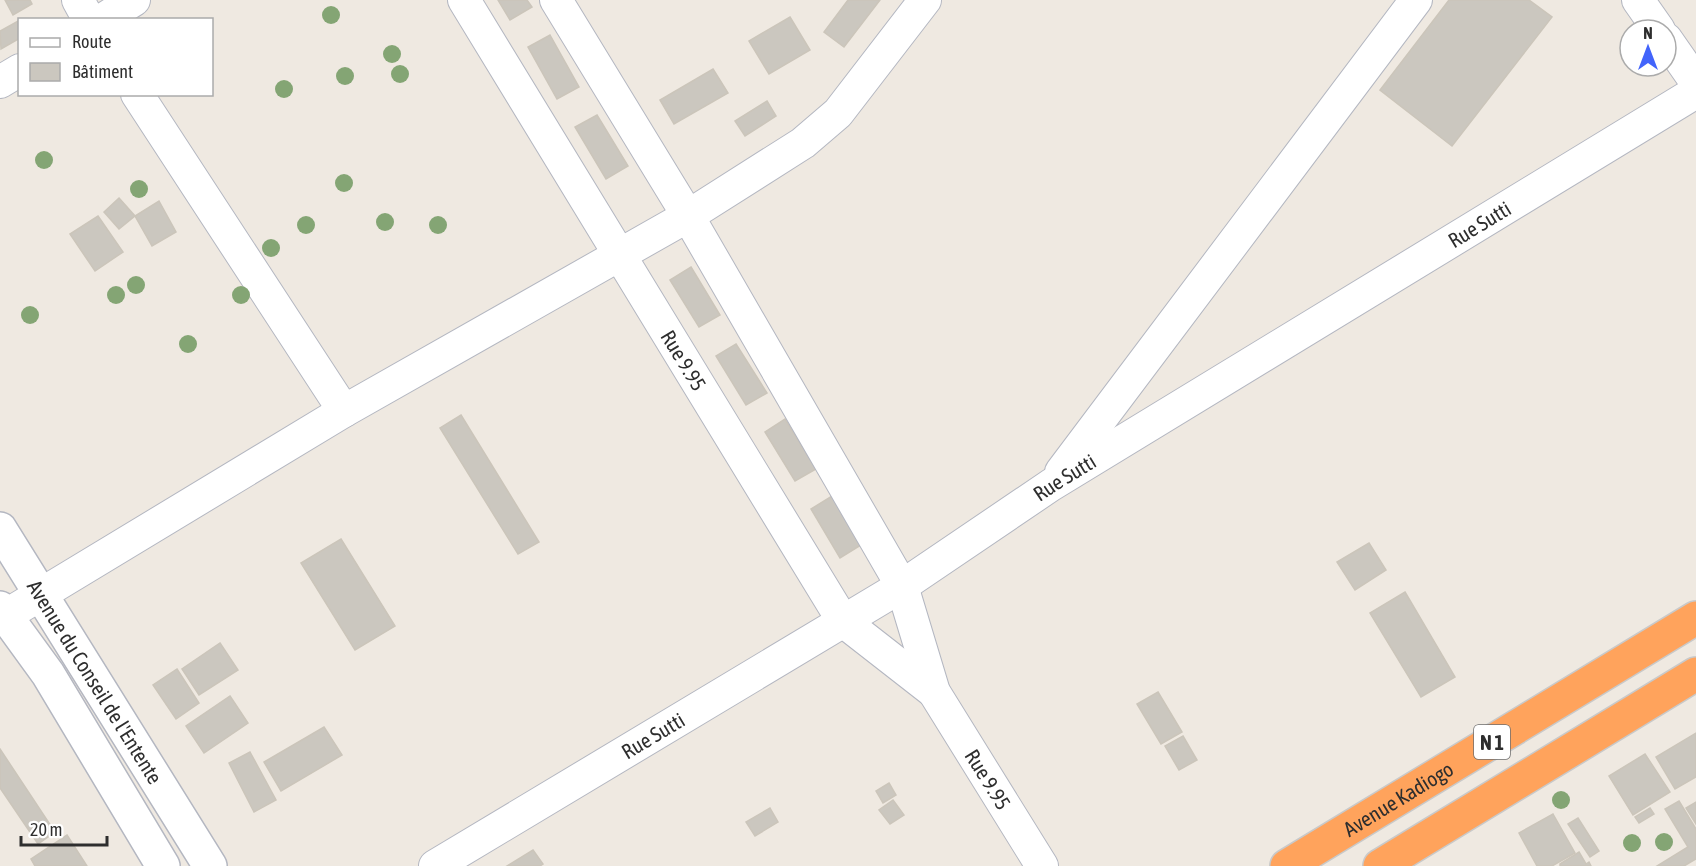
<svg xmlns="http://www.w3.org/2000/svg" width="1696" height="866" font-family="'Asap Condensed',sans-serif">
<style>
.building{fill:#cbc7bf;stroke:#cbc5ba;stroke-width:1.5}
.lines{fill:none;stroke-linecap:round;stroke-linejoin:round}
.street-casing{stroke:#b4b7c1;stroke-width:34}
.secondary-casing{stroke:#b4b7c1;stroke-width:36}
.highway-casing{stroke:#c9c9c9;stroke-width:36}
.street{stroke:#fff;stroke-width:32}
.secondary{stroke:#fff;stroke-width:33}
.highway{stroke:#ffa35c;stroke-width:33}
.tree{fill:#84a574}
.labels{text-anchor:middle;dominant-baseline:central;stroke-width:5;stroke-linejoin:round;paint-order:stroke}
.shield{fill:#fff;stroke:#6d6d6d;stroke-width:1.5}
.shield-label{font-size:20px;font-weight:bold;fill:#2e2e2e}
.street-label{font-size:21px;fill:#2e2e2e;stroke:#fff}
</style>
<rect width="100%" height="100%" fill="#efe9e1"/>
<g class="building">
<path d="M5,0H30L32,4L13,15Z"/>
<path d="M498,0H527L532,7L510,20Z"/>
<path d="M848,0H880L844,47L824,32Z"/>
<path d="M1449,0H1529L1552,17L1452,146L1380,90Z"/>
<path d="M790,17L810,50L769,74L749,41Z"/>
<path d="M20,20V38L1,49L0,31Z"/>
<path d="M550,35L579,87L557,99L528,47Z"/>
<path d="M713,69L728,93L674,124L660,100Z"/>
<path d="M767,101L776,116L745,136L735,121Z"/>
<path d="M597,115L628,166L606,179L575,127Z"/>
<path d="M119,198L135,216L119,229L104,212Z"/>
<path d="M159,201L176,232L152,246L135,216Z"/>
<path d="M98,216L123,252L95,271L70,234Z"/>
<path d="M691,267L720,315L699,327L670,280Z"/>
<path d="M736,344L767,393L746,405L716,356Z"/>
<path d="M461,415L539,542L518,554L440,428Z"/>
<path d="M785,419L816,469L795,481L765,432Z"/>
<path d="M832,496L861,545L840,558L811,509Z"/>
<path d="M341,539L395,626L355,650L301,563Z"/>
<path d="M1369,543L1386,570L1355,590L1337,562Z"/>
<path d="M1405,592L1455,677L1421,697L1370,613Z"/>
<path d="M220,643L238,670L199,695L182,669Z"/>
<path d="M177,669L199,703L176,719L153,685Z"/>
<path d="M1158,692L1182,732L1161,744L1137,704Z"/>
<path d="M230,696L248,723L204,753L186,726Z"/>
<path d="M324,727L342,755L281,791L264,762Z"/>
<path d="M1696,733V777L1675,789L1656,757Z"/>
<path d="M1183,736L1197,760L1179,770L1165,746Z"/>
<path d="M0,749L55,832L38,844L0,788Z"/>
<path d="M250,752L276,800L254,812L229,763Z"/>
<path d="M1645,754L1670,792L1633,815L1609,776Z"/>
<path d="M889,783L896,795L883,803L876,791Z"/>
<path d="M893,800L904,815L890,824L879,810Z"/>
<path d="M1679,801L1696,829V859L1684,866H1657L1688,847L1665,809Z"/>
<path d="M1696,802V824L1686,808Z"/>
<path d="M770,808L778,822L755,836L746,822Z"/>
<path d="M1650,808L1654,814L1639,823L1635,817Z"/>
<path d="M1553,814L1575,853L1552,866H1537L1519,833Z"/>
<path d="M1578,818L1599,851L1590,857L1568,824Z"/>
<path d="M67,835L87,866H35L31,859Z"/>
<path d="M533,850L543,864L540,866H507Z"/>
<path d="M1579,852L1586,864L1589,862L1591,866H1560V864Z"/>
</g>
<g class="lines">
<defs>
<g id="street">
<path d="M78,0L89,20"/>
<path id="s1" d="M464,0L843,621L934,692"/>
<path id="s2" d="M556,0L688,216L902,586L934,692L1042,866"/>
<path d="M1638,0L1659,30"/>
<path d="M102,20L134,0"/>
<path d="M1666,39L1696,82"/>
<path d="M0,82L20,70"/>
<path d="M137,94L344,411"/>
<path d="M1061,472L1416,0"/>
<path d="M0,619L344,411L688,216L803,143L838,113L925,0"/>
<path id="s3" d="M435,866L902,586L1051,485L1696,92"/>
</g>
<g id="secondary">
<path id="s4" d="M0,529L210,866"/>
<path d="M0,608L48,674L163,866"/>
</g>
<g id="highway">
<path id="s5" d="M1287,866L1696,618"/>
<path d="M1380,866L1696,674"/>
</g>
</defs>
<use href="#street" class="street-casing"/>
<use href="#secondary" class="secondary-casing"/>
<use href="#highway" class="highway-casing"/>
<use href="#street" class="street"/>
<use href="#secondary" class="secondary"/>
<use href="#highway" class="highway"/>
</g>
<g class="tree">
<circle cx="331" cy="15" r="9"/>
<circle cx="392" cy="54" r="9"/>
<circle cx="400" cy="74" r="9"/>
<circle cx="345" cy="76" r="9"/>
<circle cx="284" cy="89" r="9"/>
<circle cx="44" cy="160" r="9"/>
<circle cx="344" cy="183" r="9"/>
<circle cx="139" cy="189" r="9"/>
<circle cx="385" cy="222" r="9"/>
<circle cx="306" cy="225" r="9"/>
<circle cx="438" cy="225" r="9"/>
<circle cx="271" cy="248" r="9"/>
<circle cx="136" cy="285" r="9"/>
<circle cx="116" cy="295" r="9"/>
<circle cx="241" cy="295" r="9"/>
<circle cx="30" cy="315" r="9"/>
<circle cx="188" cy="344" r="9"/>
<circle cx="1561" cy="800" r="9"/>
<circle cx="1664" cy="842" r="9"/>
<circle cx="1632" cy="843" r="9"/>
</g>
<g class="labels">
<rect class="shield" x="1474" y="725" width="36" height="34" rx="4.5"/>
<g class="shield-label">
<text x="1492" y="742">N 1</text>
</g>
<g class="street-label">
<text stroke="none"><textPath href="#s3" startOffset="1226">Rue Sutti</textPath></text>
<text stroke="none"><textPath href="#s1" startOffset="422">Rue 9.95</textPath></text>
<text stroke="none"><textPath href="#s3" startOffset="740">Rue Sutti</textPath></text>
<text stroke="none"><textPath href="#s4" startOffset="180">Avenue du Conseil de l'Entente</textPath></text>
<text stroke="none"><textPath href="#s3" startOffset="254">Rue Sutti</textPath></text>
<text stroke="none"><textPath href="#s2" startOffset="894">Rue 9.95</textPath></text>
<text stroke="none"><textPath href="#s5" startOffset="130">Avenue Kadiogo</textPath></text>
</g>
</g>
<rect x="18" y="18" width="195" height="78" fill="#ffffff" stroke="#ababab" stroke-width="1.5"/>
<rect x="30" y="38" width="30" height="9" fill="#ffffff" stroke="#ababab" stroke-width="1.5"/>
<text x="72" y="48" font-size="18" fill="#2e2e2e">Route</text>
<rect x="30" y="63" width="30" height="18" fill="#cbc7bf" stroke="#ababab" stroke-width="1.5"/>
<text x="72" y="78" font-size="18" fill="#2e2e2e">Bâtiment</text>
<g transform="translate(1648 48)"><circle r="28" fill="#ffffff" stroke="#ababab" stroke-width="1.5"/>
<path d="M0-4.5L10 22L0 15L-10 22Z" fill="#4264fb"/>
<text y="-9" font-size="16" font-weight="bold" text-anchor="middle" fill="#2e2e2e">N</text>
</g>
<path d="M21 836v9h86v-9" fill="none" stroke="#2e2e2e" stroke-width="3"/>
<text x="30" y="836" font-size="18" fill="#2e2e2e" stroke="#ffffff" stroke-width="4.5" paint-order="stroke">20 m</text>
</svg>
